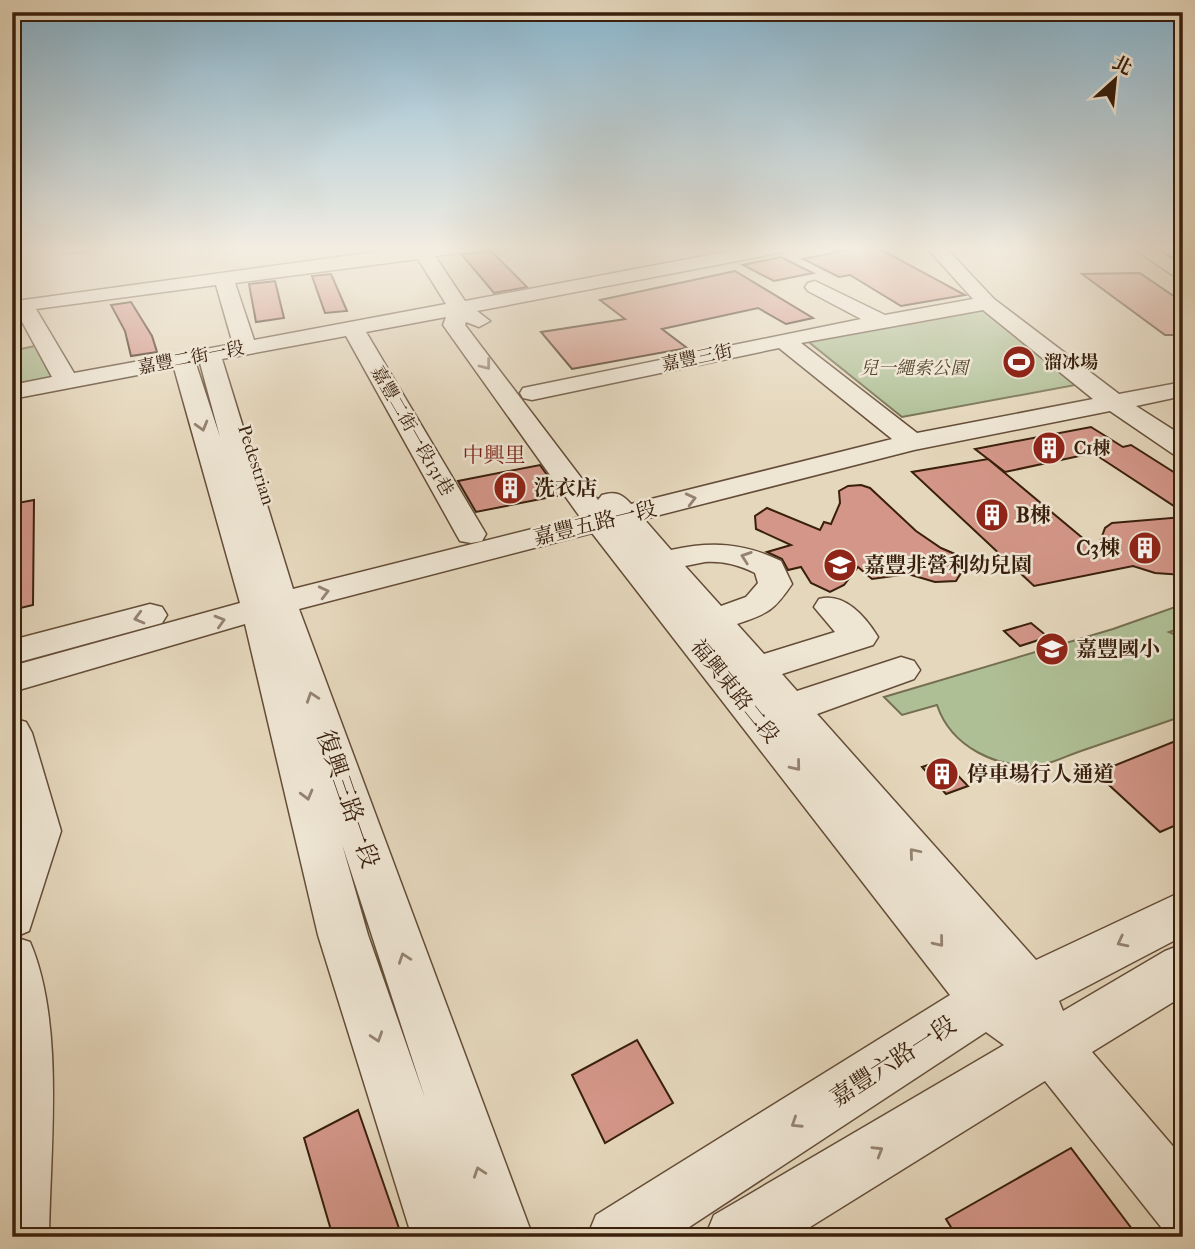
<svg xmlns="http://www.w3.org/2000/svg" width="1195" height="1249" font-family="'IM FELL French Canon','Noto Serif TC',serif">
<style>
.green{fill:#afbf95;stroke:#746f50;stroke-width:2}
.building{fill:#d39688;stroke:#391f0c;stroke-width:2}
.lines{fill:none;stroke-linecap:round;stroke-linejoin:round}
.minor-casing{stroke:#644d38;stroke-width:3}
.major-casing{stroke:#391f0c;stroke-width:4}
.minor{fill:#eee5d3;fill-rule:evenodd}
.major{fill:#e5d7bc;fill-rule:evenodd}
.oneway{stroke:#948270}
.labels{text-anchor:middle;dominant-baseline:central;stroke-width:5;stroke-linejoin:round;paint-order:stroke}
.far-street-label{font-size:18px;fill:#391f0c;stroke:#eee5d3}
.far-poi-label{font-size:18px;font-weight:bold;fill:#391f0c;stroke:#eee5d3;text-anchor:start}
.far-park-label{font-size:18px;font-style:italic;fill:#56472e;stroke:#eee5d3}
.far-quarter-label{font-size:21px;fill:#7a1f14;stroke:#eee5d3}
.poi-label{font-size:21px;font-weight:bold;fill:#391f0c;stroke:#eee5d3;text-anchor:start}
.street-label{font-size:21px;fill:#391f0c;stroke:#eee5d3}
.near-street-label{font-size:24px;fill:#391f0c;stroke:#eee5d3}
</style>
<rect width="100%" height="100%" fill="#e5d7bc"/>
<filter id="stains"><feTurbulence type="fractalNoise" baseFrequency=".00286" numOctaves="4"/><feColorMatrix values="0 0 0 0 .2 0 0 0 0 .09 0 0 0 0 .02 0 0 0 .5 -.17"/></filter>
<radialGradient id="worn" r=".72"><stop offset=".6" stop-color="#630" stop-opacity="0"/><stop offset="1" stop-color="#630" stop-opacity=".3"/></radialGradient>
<g class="green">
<path d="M988,309L1086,383L902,417L805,339Z"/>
<path d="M39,345L55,380L12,389V351Z"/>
<path d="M1175,607L1183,613V627L1169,632L1183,638V716C1149,728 1115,739 1081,751C1068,755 1054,763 1040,765C997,769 951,747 937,705L902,715L884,697L1113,629Z"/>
</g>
<g class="building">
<path d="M863,247H876L965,295L901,306L850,275L839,277L803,259Z"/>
<path d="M490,250L527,287L494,293L462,255Z"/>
<path d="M781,257L813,273L774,281L743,265Z"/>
<path d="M735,271L813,318L786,324L758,308L662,329L687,348L572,369L541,332L625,319L600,300Z"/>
<path d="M1140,273L1175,297L1183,299V335H1165L1082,274Z"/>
<path d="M331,274L347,311L325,313L312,276Z"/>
<path d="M275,281L284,318L256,322L249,284Z"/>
<path d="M131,302L152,336L157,352L131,356L125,331L111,305Z"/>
<path d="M1091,427L1123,447L1131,445L1183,478V512L1093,453L1005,472L975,449Z"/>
<path d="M988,459L1097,550L1105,528L1112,523L1183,517V575L1155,573L1133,566L1034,586L912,472Z"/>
<path d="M540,465L561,495L476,512L458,481Z"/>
<path d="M861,485L870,488L916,531L941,548L969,560L956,581L935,582L908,574L872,579L858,567L844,585L830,592L811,583L801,567L788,570L782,559L767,552L791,545L756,529L755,516L767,508L820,530L824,522L831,524L840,503L839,491L848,486Z"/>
<path d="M34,500L33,605L12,610V504Z"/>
<path d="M1031,623L1048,637L1020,646L1004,631Z"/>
<path d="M1183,738V822L1160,832L1096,773Z"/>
<path d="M943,760L968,786L946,794L922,767Z"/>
<path d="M637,1040L673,1103L605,1143L572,1075Z"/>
<path d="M358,1110L402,1237H333L304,1138Z"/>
<path d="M1071,1148L1138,1237H957L946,1219Z"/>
</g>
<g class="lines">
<defs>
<g id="minor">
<path d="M62,247H94L91,251L64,253Z"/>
<path d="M411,247H474L465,252L435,256L465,301L752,247H792L783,252L477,311L490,321L479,327L466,322L465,325L598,500L602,495C616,491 622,494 631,504L892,439L779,348L532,400L523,398L520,393L523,388L861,319L808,291L805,287L808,283L815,281L885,315L973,299L926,247H945L994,299L1119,394L1183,382V396L1136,406L1183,436V456L1173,454L1110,411L914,450L644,519L671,550C712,541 744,543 781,561L792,584C773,612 768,613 737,624L764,654L835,632L814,607L819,599C844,592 865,616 878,637L873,645L782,674L797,691L901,657L914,661L920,670L914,679L817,714L1036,960L1183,891V936L1059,1001L1063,1011L1165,951L1183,944V996L1092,1052L1183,1158V1235L1161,1227L1045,1081L794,1237H705L714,1215L1004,1045L986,1032L674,1237H587L596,1215L950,995L592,533L299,609L533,1237H412L318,935L245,624L12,692V666L240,603L174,368L12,399V385L52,377L13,305L16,301ZM418,259L446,304L254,340L235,283ZM216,285L233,344L74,373L36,309ZM983,310L1093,399L917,433L801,343ZM446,317L443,325L580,517L293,589L222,359L346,336L456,534L460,541L471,543L482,541L486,534L366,332ZM200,363L220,437L196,364ZM705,562C725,561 738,565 755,573L758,583L746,597L721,606L685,566ZM342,844L425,1098L368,935Z"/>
<path d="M1131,247H1153L1183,267V282Z"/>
<path d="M150,604L162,607L167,615L162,623L12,664V640Z"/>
<path d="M12,718L26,722L32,733L61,831L29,931L15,937L30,942C65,1023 50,1149 49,1237H12V844L17,831L12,813Z"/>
</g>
<path id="major" d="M1157,247L1183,248V263Z"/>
</defs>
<use href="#minor" class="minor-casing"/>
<use href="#major" class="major-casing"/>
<use href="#minor" class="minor"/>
<use href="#major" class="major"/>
</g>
<defs><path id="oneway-chevron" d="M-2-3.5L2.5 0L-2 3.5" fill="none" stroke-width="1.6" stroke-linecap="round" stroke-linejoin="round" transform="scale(1.75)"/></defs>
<g class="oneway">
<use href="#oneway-chevron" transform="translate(486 365) rotate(52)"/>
<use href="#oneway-chevron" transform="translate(202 426) rotate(74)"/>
<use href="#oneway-chevron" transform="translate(691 499) rotate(-14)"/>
<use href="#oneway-chevron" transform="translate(746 557) rotate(-161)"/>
<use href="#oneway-chevron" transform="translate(324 592) rotate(-14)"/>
<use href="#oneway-chevron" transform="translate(139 618) rotate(165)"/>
<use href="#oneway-chevron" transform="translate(220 621) rotate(-16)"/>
<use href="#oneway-chevron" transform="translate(312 697) rotate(-109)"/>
<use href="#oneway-chevron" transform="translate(796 766) rotate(51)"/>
<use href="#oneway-chevron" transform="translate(307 795) rotate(75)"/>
<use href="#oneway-chevron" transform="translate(914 853) rotate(-130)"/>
<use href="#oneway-chevron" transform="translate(939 942) rotate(51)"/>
<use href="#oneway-chevron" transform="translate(1122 942) rotate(153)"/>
<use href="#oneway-chevron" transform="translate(404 958) rotate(-109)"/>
<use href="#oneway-chevron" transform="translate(377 1037) rotate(72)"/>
<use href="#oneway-chevron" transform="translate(796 1123) rotate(147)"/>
<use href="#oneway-chevron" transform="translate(878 1151) rotate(-31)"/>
<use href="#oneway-chevron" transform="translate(479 1172) rotate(-109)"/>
</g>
<linearGradient id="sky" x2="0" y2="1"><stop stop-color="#87b6d1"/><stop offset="0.59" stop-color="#f3ede1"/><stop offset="1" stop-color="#f3ede1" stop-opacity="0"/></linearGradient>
<rect width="1195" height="422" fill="url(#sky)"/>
<defs>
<symbol id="stadium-disc" viewBox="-11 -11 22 22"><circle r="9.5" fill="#8f2418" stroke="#eee5d3"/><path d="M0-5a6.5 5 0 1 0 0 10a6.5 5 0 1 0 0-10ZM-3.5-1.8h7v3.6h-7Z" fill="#fff"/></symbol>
<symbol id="building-disc" viewBox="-11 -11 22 22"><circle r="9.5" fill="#8f2418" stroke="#eee5d3"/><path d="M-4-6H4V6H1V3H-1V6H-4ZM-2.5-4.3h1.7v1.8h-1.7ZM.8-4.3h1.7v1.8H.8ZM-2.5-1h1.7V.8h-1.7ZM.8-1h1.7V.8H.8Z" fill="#fff"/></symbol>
<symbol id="school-disc" viewBox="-11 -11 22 22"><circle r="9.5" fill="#8f2418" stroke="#eee5d3"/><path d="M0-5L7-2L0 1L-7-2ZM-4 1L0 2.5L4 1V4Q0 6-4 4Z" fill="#fff"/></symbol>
</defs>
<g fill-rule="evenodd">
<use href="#stadium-disc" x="1000" y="343" width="38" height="38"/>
<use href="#building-disc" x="1030" y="429" width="38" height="38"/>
<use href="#building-disc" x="491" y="469" width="38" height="38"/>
<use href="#building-disc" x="973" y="496" width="38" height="38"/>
<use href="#building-disc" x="1126" y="529" width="38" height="38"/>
<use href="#school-disc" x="821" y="546" width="38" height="38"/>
<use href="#school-disc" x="1033" y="630" width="38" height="38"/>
<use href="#building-disc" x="923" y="755" width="38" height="38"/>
</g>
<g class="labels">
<g class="far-street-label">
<text transform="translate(191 358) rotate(-11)">嘉豐二街一段</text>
<text transform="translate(697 358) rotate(-12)">嘉豐三街</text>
<text transform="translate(412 431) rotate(60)">嘉豐二街一段131巷</text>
<text transform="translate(256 465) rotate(72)">Pedestrian</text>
</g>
<g class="far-poi-label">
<text x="1044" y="362">溜冰場</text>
<text x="1074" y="448">C1棟</text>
</g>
<g class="far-park-label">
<text x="914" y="368">兒一繩索公園</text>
</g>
<g class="far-quarter-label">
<text x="494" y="455">中興里</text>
</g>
<g class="poi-label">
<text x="534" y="488">洗衣店</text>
<text x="1016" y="515">B棟</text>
<text x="1120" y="548" text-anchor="end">C3棟</text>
<text x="864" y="565">嘉豐非營利幼兒園</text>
<text x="1076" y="649">嘉豐國小</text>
<text x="967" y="774">停車場行人通道</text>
</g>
<g class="street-label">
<text transform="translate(595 523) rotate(-14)">嘉豐五路一段</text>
<text transform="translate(735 691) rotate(51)">福興東路二段</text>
</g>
<g class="near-street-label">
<text transform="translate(348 799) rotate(71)">復興三路一段</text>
<text transform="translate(893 1061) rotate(-33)">嘉豐六路一段</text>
</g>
</g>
<rect width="1195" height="1249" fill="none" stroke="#e5d7bc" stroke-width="42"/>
<rect x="14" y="14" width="1167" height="1221" fill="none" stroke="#391f0c" stroke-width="3.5"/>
<rect x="21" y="21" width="1153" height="1207" fill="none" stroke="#391f0c" stroke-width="2"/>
<g transform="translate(1115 80) rotate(27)" stroke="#eee5d3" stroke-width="5" paint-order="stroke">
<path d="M0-5L12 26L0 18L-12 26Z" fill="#391f0c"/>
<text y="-10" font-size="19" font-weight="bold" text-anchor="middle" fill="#391f0c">北</text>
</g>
<rect width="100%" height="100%" filter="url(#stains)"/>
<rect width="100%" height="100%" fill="url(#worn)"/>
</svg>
